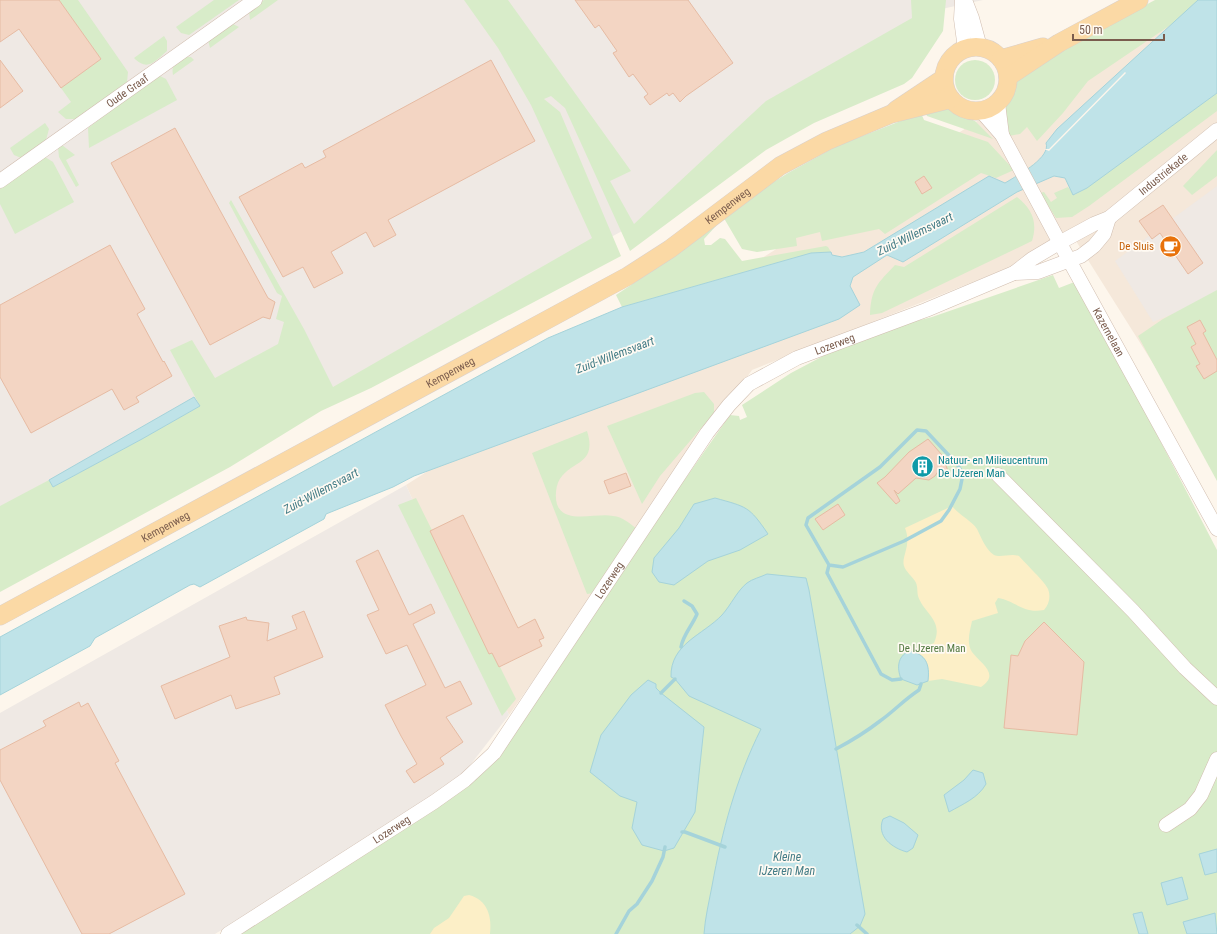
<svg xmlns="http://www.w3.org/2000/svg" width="1217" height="934" font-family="'Roboto Condensed',sans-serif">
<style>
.residential{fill:#f5e8da}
.industrial{fill:#efe9e4}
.green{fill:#d8ecc9}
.sand{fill:#fcefc7}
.water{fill:#bfe3e8;stroke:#a5d3da}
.pier{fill:#fdf6ec}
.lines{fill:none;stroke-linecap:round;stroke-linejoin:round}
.stream{stroke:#a5d3da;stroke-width:3.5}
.building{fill:#f3d5c3;stroke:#e6bba3}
.minor-casing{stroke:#d1beb0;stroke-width:15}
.major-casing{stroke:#dad1cd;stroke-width:19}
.minor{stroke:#fff;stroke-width:14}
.major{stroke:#fbd9a5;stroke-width:18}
.labels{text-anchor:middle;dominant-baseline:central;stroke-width:3.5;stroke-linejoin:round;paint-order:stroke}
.street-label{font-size:11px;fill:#7a5c4d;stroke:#fffaf3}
.food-label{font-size:11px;fill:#c56008;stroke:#fffaf3;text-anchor:end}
.culture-label{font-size:11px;fill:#0d838f;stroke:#fffaf3;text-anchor:start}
.park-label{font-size:11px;fill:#537a41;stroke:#fffaf3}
.water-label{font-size:12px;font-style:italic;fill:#437c86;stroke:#fffaf3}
</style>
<rect width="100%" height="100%" fill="#fdf6ec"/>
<path class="residential" d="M1167,0H1217V465L1076,241L752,370L509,715L406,485Z"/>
<g class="industrial">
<path d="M0,0H983L937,10L635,224L332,389L46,482L0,507Z"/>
<path d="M1217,186V296L1153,322L1115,261Z"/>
<path d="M406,485L509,715L457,782L215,934H0V713Z"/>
</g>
<g class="green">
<path d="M59,0H78L128,72L127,82L76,119H66L58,112L71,102L61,88L101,59Z"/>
<path d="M214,0H239L189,35L181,33L176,27Z"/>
<path d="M264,0H278L250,20L249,11Z"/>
<path d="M464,0H508L631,171L610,181L634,224L766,101L912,18L911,0H946L943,31L912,78L904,84L814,123L766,150L630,251L565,108L551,96L544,99L560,112L621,256L371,388L321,411L230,467L0,592V506L49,480L53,487L142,439L200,406L170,350L192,340L215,378L278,344L284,322L276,319L282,296L277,293L229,203L231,200L304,329L333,387L592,238L531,105L498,48Z"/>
<path d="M1155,0H1198L1175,22L1088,81L1063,113L1037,141L1027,127L1020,134L1009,136L1005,107L1015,82L1031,66Z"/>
<path d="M231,23L239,27L210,48L208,40Z"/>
<path d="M164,36L167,41V51C155,61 148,72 134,58Z"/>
<path d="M185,57H191L194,60L173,75C171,64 176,63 185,57Z"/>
<circle cx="975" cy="80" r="20"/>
<path d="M158,75L166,79L177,100L89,148L88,128Z"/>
<path d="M1217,93V111L1089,206L1072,217L1056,218L1040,193L1044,192L1051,202L1057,198L1054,193L1068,187L1074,195L1087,188Z"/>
<path d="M948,109L975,121L993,139L927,116L925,112Z"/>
<path d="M921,113L924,120L988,142L1014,170L996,178L981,173L885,234L879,229L822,241L820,232L796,238L797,246L757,252L742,249L725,220V213L788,173L837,146Z"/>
<path d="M45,123L49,129L46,140L21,158L14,155L10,148Z"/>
<path d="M62,145L75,155L66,160L79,185L76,187L59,157L58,147Z"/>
<path d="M1217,150V176L1192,195L1183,186Z"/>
<path d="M45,157L53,162L74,202L15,234L0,204V189Z"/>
<path d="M1017,197C1032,209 1038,222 1032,241L882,313L870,315C871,288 878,283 895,265L904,267Z"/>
<path d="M713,223L716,226L704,239L705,245H711L720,238L725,239L742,261L826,246L828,247L831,252L811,253L622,307L616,295L664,263Z"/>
<path d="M1053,275L1059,288L1077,281L1217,550V934H229L414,815L502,740L730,415L739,416L740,420L747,417L742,405L791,373L825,355L893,327L932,317Z"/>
<path d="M1217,290V481L1138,336L1163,319Z"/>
<path d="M704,392L714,404V413L660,476L642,504L607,426L695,393Z"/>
<path d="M587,431C600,471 559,458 556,492C553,529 594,512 613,516C623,517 629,523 637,529L594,593L587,594L532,453Z"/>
<path d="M416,498L516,699L502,716L398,505Z"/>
</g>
<g class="sand">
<path d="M952,506C958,514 973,522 977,529C981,537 986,550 994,555C1001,558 1011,553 1019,556C1025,563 1046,583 1048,589C1051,597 1049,604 1044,610C1023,614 1016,601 998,598L995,603L998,613L972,621C970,631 966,643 972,652C980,663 1001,674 981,687L942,679L928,681C930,669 927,660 918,653L923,648L934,643C944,620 924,614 918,596C917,592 918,585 915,581C912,576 906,572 904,566C901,557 912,545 905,528Z"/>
<path d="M469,895C488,900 492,917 490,934H430L434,928L449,918L464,896Z"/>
</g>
<g class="water">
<path d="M1198,0H1217V93L1087,188L1073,195L1065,178L1054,176L1017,192L903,262L887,255L853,277L850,286L860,305L839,319L414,476L393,487L326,514L324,519L200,587L194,584L190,585L95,638L90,646L0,695V637L548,338L622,307L811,253L831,252L832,255L842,257L864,252L989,176L1005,183L1010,180C1020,174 1051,157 1046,143L1057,129Z"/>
<path d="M194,397L200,406L142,439L53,487L49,480Z"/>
<path d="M715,498C747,507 749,506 768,534L740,550L708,561L674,585L659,582L652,572L654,558L679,528L694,504Z"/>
<path d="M767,574L806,578L809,590L865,914L860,926L850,934H704C705,918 709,902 712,886C722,831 736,779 761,729L689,696L675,679L671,677C670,644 703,635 722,615C731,605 737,591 747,583C752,579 761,577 767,574Z"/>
<path d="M909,651C926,654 930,664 928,681L917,685L901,679C897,668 897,657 909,651Z"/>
<path d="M648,680L656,684V688L661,693L704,727L695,812L674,848L664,851L642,845L632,828L637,802L620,796L590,772L601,735L631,695Z"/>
<path d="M973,770L983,773L986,784C978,798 963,804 949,812L944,795L964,780Z"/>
<path d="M890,816L904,823L918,835L913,848L907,852C892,848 876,836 883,819Z"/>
<path d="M1217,849V872L1205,875L1199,854Z"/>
<path d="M1182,877L1188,899L1167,905L1161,883Z"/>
<path d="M1142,912L1148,934H1139L1133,914Z"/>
<path d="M1215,913L1217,934H1187L1183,922Z"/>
</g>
<path class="pier" d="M1125,72L1126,73L1049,151L1044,149H1049Z"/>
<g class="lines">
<g class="stream">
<path d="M829,565L843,567L904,541L941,521L949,510L960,489L963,474L957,464L926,431L917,430L880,467L808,518L806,525L829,565L827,573L881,674L892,680L901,679"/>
<path d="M681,647C683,635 692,626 697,614L692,606L684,601"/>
<path d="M661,693L675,679"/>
<path d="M836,749C851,741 866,732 880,721C894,711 905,699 919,690L921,684"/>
<path d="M682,832H685L725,847"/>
<path d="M857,925L867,934"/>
<path d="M616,934L629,911L637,904L652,881L663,857L665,847"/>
</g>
</g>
<g class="building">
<path d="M0,0H59L101,59L61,88L19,29L0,42Z"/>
<path d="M575,0H688L733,63L686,96L680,102L673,93L669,96L667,93L650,105L644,97L648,94L633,74L629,77L613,53L617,51L599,25L595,28Z"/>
<path d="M0,60L23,91L0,108Z"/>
<path d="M491,60L535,141L388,220L396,235L374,247L366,232L331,252L343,273L314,288L303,267L283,277L239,197L302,163L305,168L326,157L323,151Z"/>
<path d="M175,128L268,298L275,302L270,319L263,317L210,345L111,163Z"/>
<path d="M924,176L932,188L922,194L915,182Z"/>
<path d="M1163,205L1203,263L1188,274L1160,233L1152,239L1139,221Z"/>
<path d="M110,245L145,309L137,314L163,362L164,361L172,376L136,397L139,402L124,410L112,389L31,433L0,377V305Z"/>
<path d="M1200,320L1206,331L1203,333L1217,360V371L1204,379L1196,366L1200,364L1191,347L1196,344L1187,327Z"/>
<path d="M928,439L942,455L948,471L939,470L935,476L929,480L916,478L898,494L894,490L900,501L896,504L877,483L885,477L909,452Z"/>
<path d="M626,473L631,486L609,494L604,481Z"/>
<path d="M838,504L845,515L823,530L815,519Z"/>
<path d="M463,515L518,628L535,619L544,638L539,640L542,646L499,667L492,653L489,654L430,531Z"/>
<path d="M378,550L409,615L431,604L435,613L413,624L445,688L460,681L472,704L446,717L463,742L440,758L444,764L414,783L406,771L417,764L401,736L385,705L426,685L407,645L386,654L367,615L379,610L356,561Z"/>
<path d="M304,611L323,657L274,677L280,694L236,709L231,695L175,719L161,686L230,657L219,626L246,617L247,620L269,623L267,641L297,629L292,616Z"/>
<path d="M1044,622L1084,662L1077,735L1004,728L1011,655L1018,656L1025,641Z"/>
<path d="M79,702L81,707L88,703L119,761L115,763L185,894L109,934H82L0,780V750L46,726L43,721Z"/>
</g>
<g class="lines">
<defs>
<g id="minor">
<path d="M962,0L961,19L965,49"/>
<path d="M965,0L972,18L980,47"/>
<path d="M998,103L1002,135"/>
<path id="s1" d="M981,111L1002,135L1069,260L1217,529"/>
<path id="s2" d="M0,181L255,0"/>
<path d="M1014,273L1038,272L1081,256L1094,246L1104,234L1109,218"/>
<path d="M998,475L1133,611L1185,668L1217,698"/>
<path d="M1166,825L1190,809L1201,795L1217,759"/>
<path id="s3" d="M228,934L434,802L465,780L494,753L707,433L729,405L749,384L797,358L926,310L1014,273L1032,259L1059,243L1094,224L1109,218L1217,130"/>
</g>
<g id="major">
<circle cx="976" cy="79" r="32"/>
<path d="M1001,59L1043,47"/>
<path d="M1008,77L1059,43L1139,0"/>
<path d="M896,110L944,78"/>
<path id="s4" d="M0,616L628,276L670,249L780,166L827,141L891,114L951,99"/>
</g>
</defs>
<use href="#minor" class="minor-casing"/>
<use href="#major" class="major-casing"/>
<use href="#minor" class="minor"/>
<use href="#major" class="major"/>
</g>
<defs>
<symbol id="cafe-disc" viewBox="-11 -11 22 22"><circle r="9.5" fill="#e8710a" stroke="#fffaf3"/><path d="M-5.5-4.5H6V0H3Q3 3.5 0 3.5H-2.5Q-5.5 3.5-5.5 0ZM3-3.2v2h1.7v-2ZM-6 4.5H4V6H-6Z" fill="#fff"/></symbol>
<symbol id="building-disc" viewBox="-11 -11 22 22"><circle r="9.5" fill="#0f9aa8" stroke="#fffaf3"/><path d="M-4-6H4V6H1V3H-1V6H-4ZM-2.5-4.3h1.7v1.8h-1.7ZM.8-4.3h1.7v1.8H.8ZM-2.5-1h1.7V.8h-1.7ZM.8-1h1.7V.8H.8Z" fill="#fff"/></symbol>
</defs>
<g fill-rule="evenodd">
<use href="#cafe-disc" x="1158" y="234" width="25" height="25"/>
<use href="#building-disc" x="910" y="454" width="25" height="25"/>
</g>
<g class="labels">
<g class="street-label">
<text stroke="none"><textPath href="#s2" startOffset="156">Oude Graaf</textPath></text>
<text stroke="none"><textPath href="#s3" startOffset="1239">Industriekade</textPath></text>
<text stroke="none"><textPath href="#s4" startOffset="836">Kempenweg</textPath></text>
<text stroke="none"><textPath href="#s1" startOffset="256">Kazernelaan</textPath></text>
<text stroke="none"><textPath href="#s3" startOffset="866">Lozerweg</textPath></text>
<text stroke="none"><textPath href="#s4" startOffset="512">Kempenweg</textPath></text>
<text stroke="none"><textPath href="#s4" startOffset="188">Kempenweg</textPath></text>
<text stroke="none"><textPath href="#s3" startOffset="530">Lozerweg</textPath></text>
<text stroke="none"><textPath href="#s3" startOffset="194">Lozerweg</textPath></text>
</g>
<g class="food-label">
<text x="1154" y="246">De Sluis</text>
</g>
<g class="culture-label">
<text x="938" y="460">Natuur- en Milieucentrum<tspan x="938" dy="13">De IJzeren Man</tspan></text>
</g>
<g class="park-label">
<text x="932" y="648">De IJzeren Man</text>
</g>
<g class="water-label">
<text transform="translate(915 234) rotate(-26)">Zuid-Willemsvaart</text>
<text transform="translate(615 355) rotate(-21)">Zuid-Willemsvaart</text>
<text transform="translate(321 491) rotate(-28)">Zuid-Willemsvaart</text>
<text x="787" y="857">Kleine<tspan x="787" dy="14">IJzeren Man</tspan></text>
</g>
</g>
<path d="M1073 34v6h91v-6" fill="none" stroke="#7a5c4d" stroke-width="2"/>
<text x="1079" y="34" font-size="12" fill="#7a5c4d" stroke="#fffaf3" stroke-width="3" paint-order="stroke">50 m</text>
</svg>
